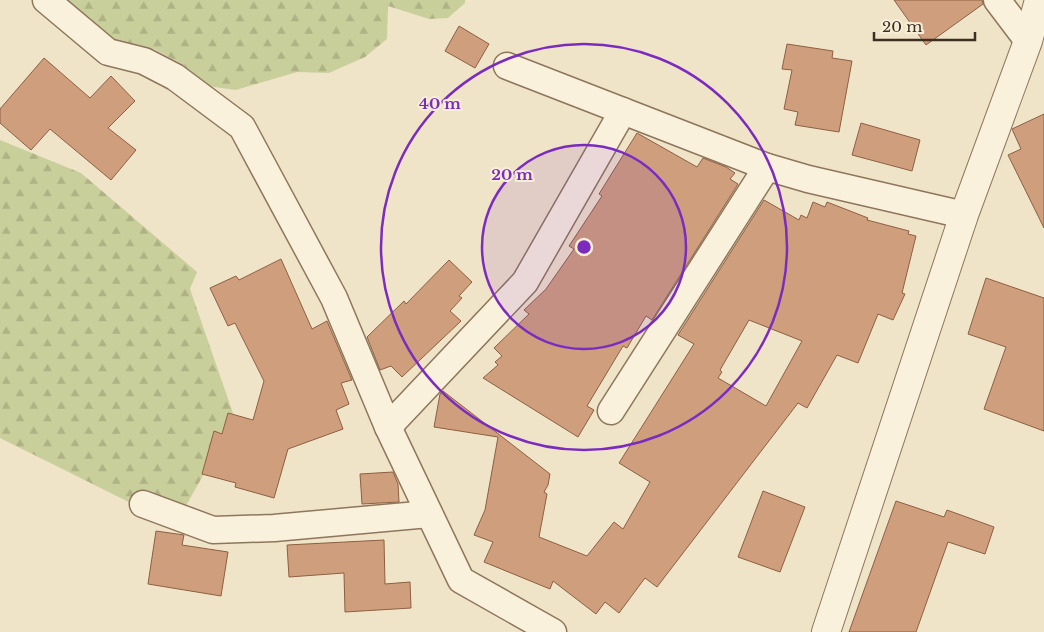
<svg xmlns="http://www.w3.org/2000/svg" width="1044" height="632" font-family="'Libre Baskerville',serif">
<style>
.forest{fill:url(#forest-firs)}
.building{fill:#cf9f7d;stroke:#8d5f41;fill-rule:evenodd}
.lines{fill:none;stroke-linecap:round;stroke-linejoin:round}
.minor-casing{stroke:#8d765c;stroke-width:29}
.tertiary-casing{stroke:#8d765c;stroke-width:30}
.minor{stroke:#faf1dc;stroke-width:26}
.tertiary{stroke:#faf1dc;stroke-width:28}
.ring{fill:none;stroke:#7b2cbf;stroke-width:2.5}
.centre{fill:#7b2cbf;stroke:#f7eed8;stroke-width:2.5}
.ring-label{font-size:15px;text-anchor:middle;font-weight:bold;fill:#7b2cbf;stroke:#f7eed8;stroke-width:4;stroke-linejoin:round;paint-order:stroke}
</style>
<defs>
<pattern id="forest-firs" width="22" height="20" patternUnits="userSpaceOnUse" patternTransform="scale(1.25)"><rect width="22" height="20" fill="#c9cf9b"/><path d="M5 1l3.5 6h-7zM16 11l3.5 6h-7z" fill="#aeb285"/></pattern>
</defs>
<rect width="100%" height="100%" fill="#f0e4c8"/>
<g class="forest">
<path d="M61,0H465V3L448,18L429,19L388,6L387,39L365,57L329,73L297,72L236,90L207,86L182,64L154,49L112,45Z"/>
<path d="M0,140L81,173L197,272L190,289L235,419L175,525L0,438Z"/>
</g>
<g class="building">
<path d="M894,0H982L983,4L926,45Z"/>
<path d="M459,26L489,44L475,68L445,51Z"/>
<path d="M787,44L833,51L832,58L852,61L839,132L795,125L798,112L784,109L792,70L782,69Z"/>
<path d="M44,58L90,98L111,76L135,101L108,128L136,150L111,180L50,129L31,150L0,123V109Z"/>
<path d="M1044,114V228L1008,155L1021,149L1012,129Z"/>
<path d="M861,123L920,140L912,171L852,155Z"/>
<path d="M637,133L697,167L703,158L726,167L735,173L730,179L738,184L652,320L646,316L627,348L623,346L587,406L594,410L578,437L483,378L498,365L495,362L502,356L494,348L529,314L524,310L546,289L574,249L569,246L602,196L599,194Z"/>
<path d="M764,200L799,220L801,215L807,218L813,202L825,207L827,202L868,218L867,220L909,231L908,234L916,236L902,293L905,294L893,320L878,314L858,363L837,355L807,408L798,403L657,587L645,578L619,613L605,602L596,614L553,581L550,589L484,562L493,542L474,535L485,510L498,437L434,427L440,394L443,391L550,474L548,485L544,492L547,494L539,537L587,556L614,522L623,529L650,482L619,463L694,344L678,335ZM749,320L802,341L766,406L718,378L722,372L720,370Z"/>
<path d="M281,259L312,329L327,321L352,380L341,383L349,404L336,410L343,429L288,449L274,498L235,487L236,483L202,474L214,431L222,434L228,413L253,420L264,381L235,323L228,326L210,288L236,276L239,280Z"/>
<path d="M449,260L472,282L459,296L462,298L450,311L461,321L402,377L391,366L380,370L367,337L404,301L406,304Z"/>
<path d="M986,278L1044,298V431L984,409L1006,347L968,334Z"/>
<path d="M393,472L398,484L399,502L362,504L360,474Z"/>
<path d="M763,491L805,507L780,572L738,557Z"/>
<path d="M896,501L944,517L947,510L994,527L985,554L948,542L916,632H849Z"/>
<path d="M156,531L184,535L182,545L228,552L221,596L148,584Z"/>
<path d="M384,540L385,584L410,582L411,608L345,612L344,573L289,577L287,545Z"/>
</g>
<g class="lines">
<defs>
<g id="minor">
<path d="M46,0L108,52L144,61L175,77L242,127L334,298L388,427L461,580L553,632"/>
<path d="M997,0L1028,41"/>
<path d="M507,66L767,167L808,179L964,215"/>
<path d="M611,411L767,167"/>
<path d="M388,427L525,282L623,111"/>
<path d="M143,504L213,530L274,528L429,514"/>
</g>
<path id="tertiary" d="M826,632L964,215L1028,41L1039,0"/>
</defs>
<use href="#minor" class="minor-casing"/>
<use href="#tertiary" class="tertiary-casing"/>
<use href="#minor" class="minor"/>
<use href="#tertiary" class="tertiary"/>
</g>
<circle cx="584" cy="247" r="102" fill="#7b2cbf" fill-opacity=".12"/>
<g class="ring">
<circle cx="584" cy="247" r="102"/>
<circle cx="584" cy="247" r="203"/>
</g>
<circle cx="584" cy="247" r="8" class="centre"/>
<g class="ring-label">
<text x="440" y="109">40 m</text>
<text x="512" y="180">20 m</text>
</g>
<path d="M874 32v8h101v-8" fill="none" stroke="#3d2e20" stroke-width="2.5"/>
<text x="882" y="32" font-size="15" fill="#3d2e20" stroke="#f7eed8" stroke-width="4" paint-order="stroke">20 m</text>
</svg>
